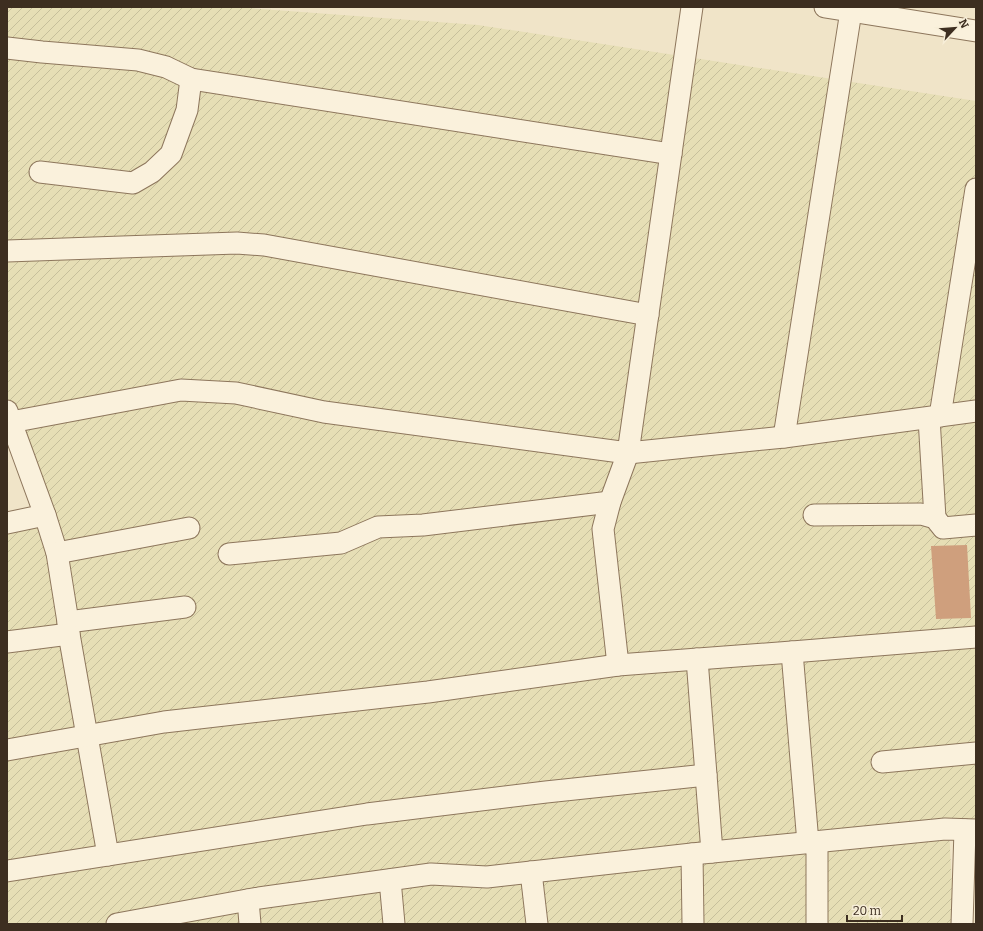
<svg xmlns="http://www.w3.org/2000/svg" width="983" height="931" font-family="Bitter,serif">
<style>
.farmland{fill:url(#farmland-furrows)}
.building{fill:#cf9f7d}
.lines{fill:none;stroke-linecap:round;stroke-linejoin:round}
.street-casing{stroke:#8d765c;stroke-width:23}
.street{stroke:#faf1dc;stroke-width:21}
</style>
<defs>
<pattern id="farmland-furrows" width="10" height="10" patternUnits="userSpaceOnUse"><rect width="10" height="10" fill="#e6deb5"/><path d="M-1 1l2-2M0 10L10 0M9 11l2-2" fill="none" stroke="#c6bf9b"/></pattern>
</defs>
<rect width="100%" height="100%" fill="#f0e4c8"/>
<path class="farmland" d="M7,7H234L478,25L976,101V828H949L954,924H7V521L35,515L7,434Z"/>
<path class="building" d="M967,545L971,618L936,619L931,546Z"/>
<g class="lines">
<defs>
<g id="street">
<path d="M825,7L976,31"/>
<path d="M7,48L42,52L138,60L166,67L191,79L671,154"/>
<path d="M40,172L133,183L152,172L171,154L187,110L191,79"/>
<path d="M7,251L237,243L264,245L648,315"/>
<path d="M7,411L45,515L57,553L68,622L69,634L108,855"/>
<path d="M940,416L976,189"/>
<path d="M929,418L935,518"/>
<path d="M11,422L181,390L236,393L324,412L628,453L784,437L976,411"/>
<path d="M784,437L851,11"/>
<path d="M814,515L921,514L935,518L943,528L976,525"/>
<path d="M7,523L45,515"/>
<path d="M57,553L189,528"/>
<path d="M229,554L341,543L378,527L423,525L610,502"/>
<path d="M68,622L185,607"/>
<path d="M7,642L69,634"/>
<path d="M792,652L808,843"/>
<path d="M697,659L712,852"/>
<path d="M618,665L603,529L610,502L628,453L692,7"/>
<path d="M7,750L164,722L428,692L618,665L792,652L976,637"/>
<path d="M882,762L976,753"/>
<path d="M692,854L693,924"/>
<path d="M7,871L367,814L546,792L706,775"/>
<path d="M531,872L537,924"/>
<path d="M390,880L394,924"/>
<path d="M248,900L250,924"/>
<path d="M117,924L259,898L431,874L487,877L692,854L945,829L976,830"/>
<path d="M817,924V842"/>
<path d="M962,924L965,830"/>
</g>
</defs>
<use href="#street" class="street-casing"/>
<use href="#street" class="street"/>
</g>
<rect width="983" height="931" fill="none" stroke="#3d2e20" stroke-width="16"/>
<g transform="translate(955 28) rotate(64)" stroke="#f7eed8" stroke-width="3" paint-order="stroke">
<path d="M0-3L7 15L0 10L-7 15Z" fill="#3d2e20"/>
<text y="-6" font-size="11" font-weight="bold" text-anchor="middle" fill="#3d2e20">N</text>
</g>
<path d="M847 915v6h55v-6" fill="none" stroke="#3d2e20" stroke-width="2"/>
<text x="853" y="915" font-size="12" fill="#3d2e20" stroke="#f7eed8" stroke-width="3" paint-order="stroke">20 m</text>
</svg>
